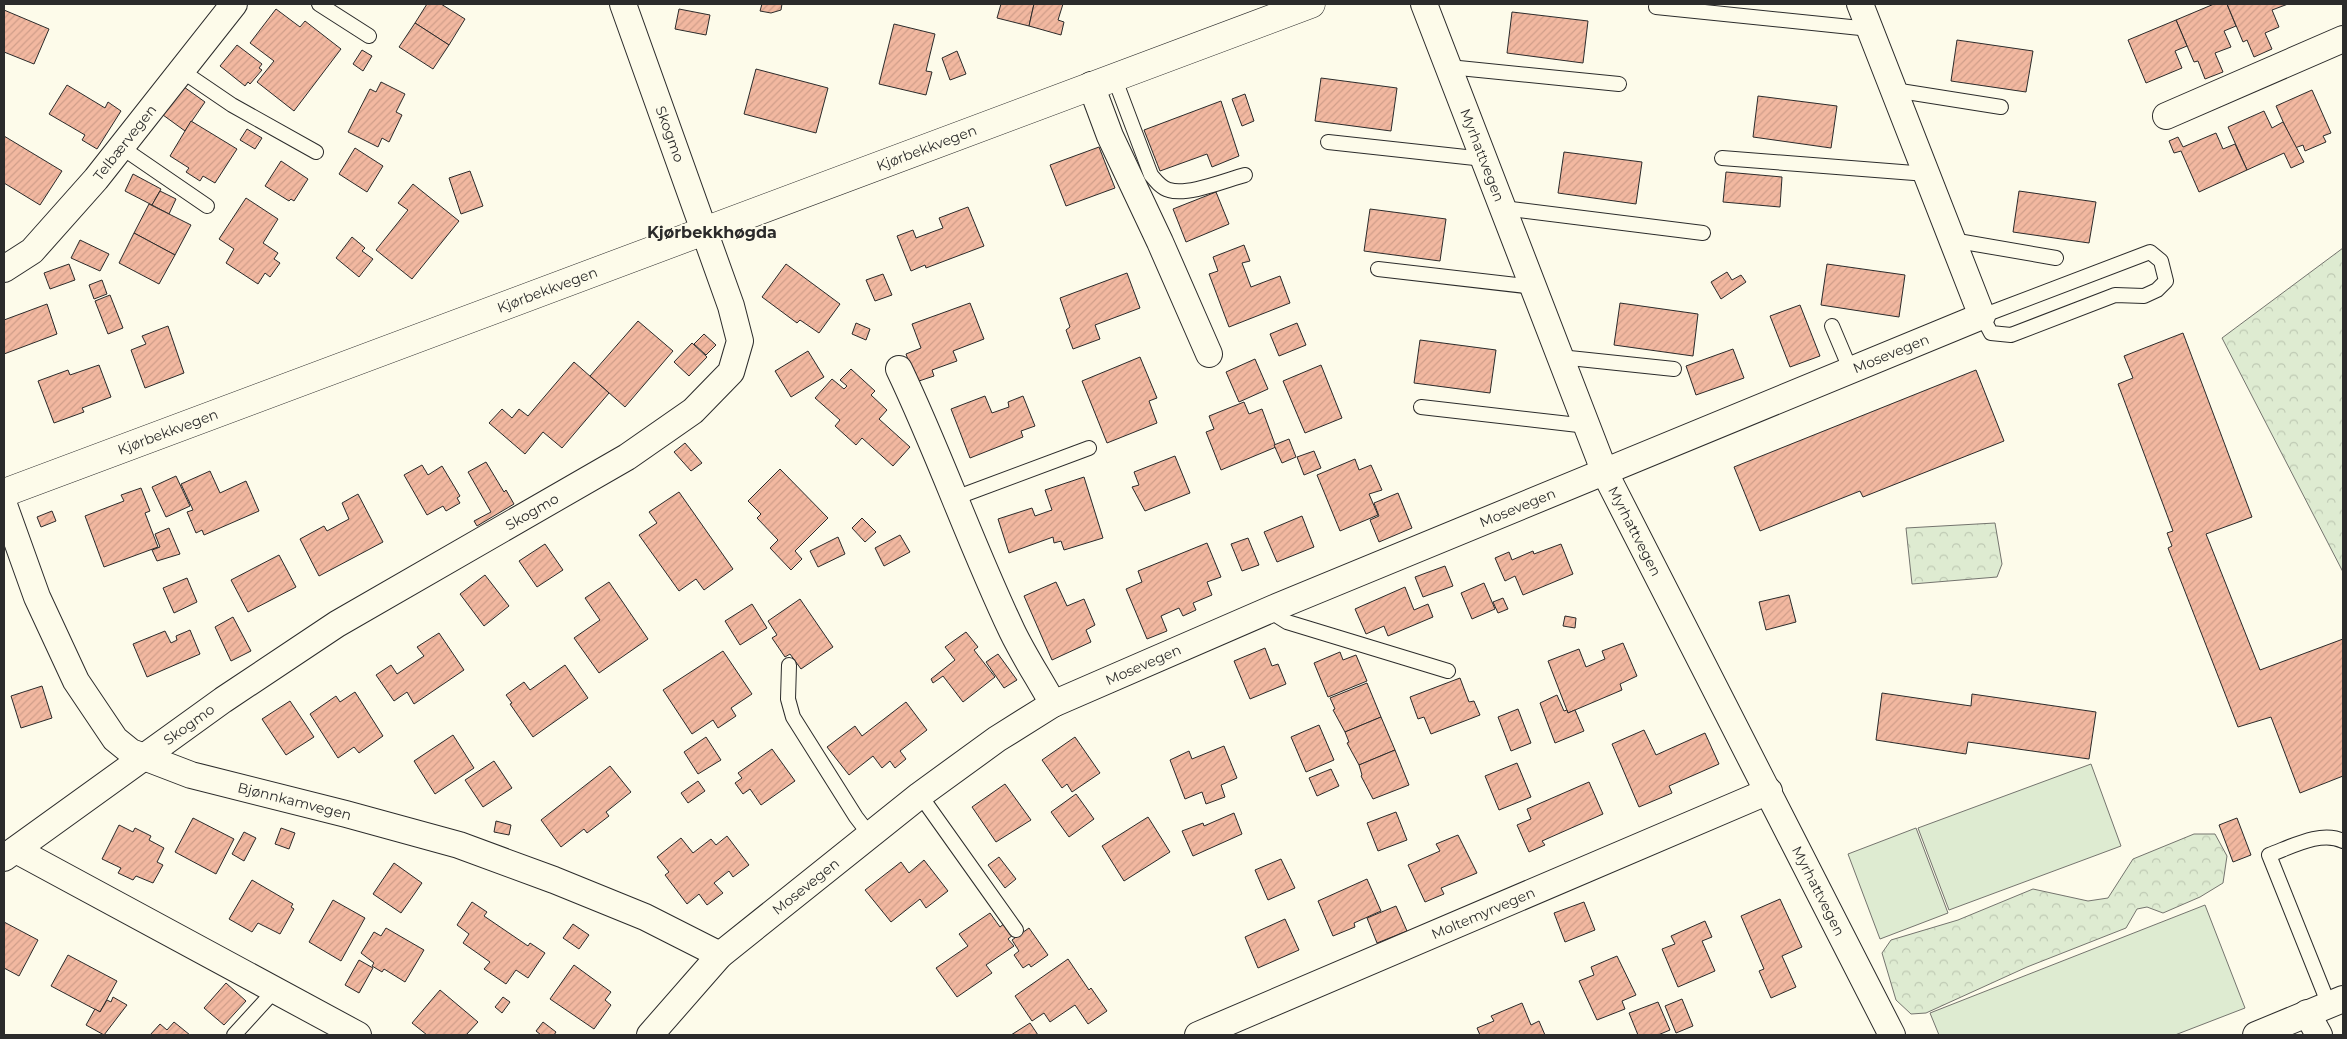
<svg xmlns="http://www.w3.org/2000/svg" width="2347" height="1039" font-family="Montserrat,sans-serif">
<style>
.forest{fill:url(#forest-crowns);stroke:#74746e}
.garden{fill:#deebd1;stroke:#74746e}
.building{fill:url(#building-hatch);stroke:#2b2b2b}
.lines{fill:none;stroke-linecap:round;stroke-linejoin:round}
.service-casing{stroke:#2b2b2b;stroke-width:16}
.minor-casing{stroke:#2b2b2b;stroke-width:28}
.tertiary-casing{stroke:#2b2b2b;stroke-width:29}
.service{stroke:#fdfbea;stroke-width:14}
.minor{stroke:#fdfbea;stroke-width:26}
.tertiary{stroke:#fdfbea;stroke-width:28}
.labels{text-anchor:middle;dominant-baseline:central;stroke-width:4;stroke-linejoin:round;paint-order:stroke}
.street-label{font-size:14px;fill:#2b2b2b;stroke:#fdfbea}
.quarter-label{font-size:16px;font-weight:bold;fill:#2b2b2b;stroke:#fdfbea}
</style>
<defs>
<pattern id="forest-crowns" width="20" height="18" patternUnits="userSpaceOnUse" patternTransform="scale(1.25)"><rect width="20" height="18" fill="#deebd1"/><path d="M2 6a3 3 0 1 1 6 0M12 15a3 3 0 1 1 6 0" fill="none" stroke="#bfcab4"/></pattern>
<pattern id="building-hatch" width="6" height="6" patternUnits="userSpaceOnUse" patternTransform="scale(1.25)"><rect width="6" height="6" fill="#f2b8a0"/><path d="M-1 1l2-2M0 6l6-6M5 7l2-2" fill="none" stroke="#d09e8a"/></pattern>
</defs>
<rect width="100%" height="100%" fill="#fdfbea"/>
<g class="forest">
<path d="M2343,248V572L2222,338Z"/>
<path d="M1995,523L2002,564L1997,577L1912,584L1906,528Z"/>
<path d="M2194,834H2215L2227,856L2223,883L2200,897L2163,913L2147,907L2137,909L2126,928L2027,967L1926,1013L1911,1014L1896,1000L1882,953L1891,940L1958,920L2033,889L2088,901L2108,898L2133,859Z"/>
</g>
<g class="garden">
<path d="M2091,764L2121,846L1949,910L1918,828Z"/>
<path d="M1916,828L1948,913L1880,939L1848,854Z"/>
<path d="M2205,905L2245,1008L2175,1035H1939L1930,1013Z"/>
</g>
<g class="building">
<path d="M427,4H441L465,19L449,45L415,23Z"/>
<path d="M762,4H782L781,10L771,13L760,11Z"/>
<path d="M1001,4H1034L1029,26L997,18Z"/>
<path d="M1034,4H1063L1058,20L1064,22L1061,35L1029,26Z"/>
<path d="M2214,4H2227L2236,26L2224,31L2231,47L2215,53L2223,72L2205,79L2198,61L2194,62L2176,20Z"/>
<path d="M2227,4H2288L2272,10L2279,27L2265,33L2272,49L2254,57L2247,40L2243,42Z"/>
<path d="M276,9L300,27L305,21L341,49L294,111L257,82L274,61L250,43Z"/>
<path d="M679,9L710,15L706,35L675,29Z"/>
<path d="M4,10L49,29L34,64L4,52Z"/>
<path d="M1512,12L1588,21L1583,63L1507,53Z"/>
<path d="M2176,20L2187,46L2175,51L2182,68L2146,83L2128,40Z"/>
<path d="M415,23L449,45L433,69L399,47Z"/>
<path d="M894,24L935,34L926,71L932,72L926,95L879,84Z"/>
<path d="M1957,40L2033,51L2026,92L1951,81Z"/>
<path d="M237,45L262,64L259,68L262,70L250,84L248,82L245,86L220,66Z"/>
<path d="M362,50L372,56L363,71L353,64Z"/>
<path d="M957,51L966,74L950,80L942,58Z"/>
<path d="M756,69L828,88L816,133L744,114Z"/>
<path d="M1321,78L1397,88L1391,131L1315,121Z"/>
<path d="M381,82L405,94L396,112L402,115L389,142L382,138L378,147L348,132L370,89L376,92Z"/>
<path d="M67,85L105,108L108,102L121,111L97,149L82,140L85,135L49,114Z"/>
<path d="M184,87L205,102L185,131L163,115Z"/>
<path d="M2312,90L2331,133L2323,136L2326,142L2305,151L2303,145L2295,148L2276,106Z"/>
<path d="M1245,94L1254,121L1242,126L1232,99Z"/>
<path d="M1758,96L1837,106L1831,148L1753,137Z"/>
<path d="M1221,101L1239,156L1212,167L1207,154L1160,171L1144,130Z"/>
<path d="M2264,111L2272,128L2283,122L2304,162L2291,168L2284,153L2247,170L2228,127Z"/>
<path d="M191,121L237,149L215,183L203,176L200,181L186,172L189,168L170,156Z"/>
<path d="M247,129L262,138L255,149L240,140Z"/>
<path d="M2216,133L2223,149L2235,144L2247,170L2199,192L2181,151L2174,153L2169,141L2178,137L2183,147Z"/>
<path d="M4,136L62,171L40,205L4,183Z"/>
<path d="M1099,147L1115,188L1066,206L1050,165Z"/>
<path d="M355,148L383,166L367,192L339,174Z"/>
<path d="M1564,152L1642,162L1636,204L1558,193Z"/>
<path d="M281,161L308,179L294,201L291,199L289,201L265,186Z"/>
<path d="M470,171L483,206L461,214L449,178Z"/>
<path d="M1726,172L1782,177L1780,207L1723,202Z"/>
<path d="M133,174L161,189L152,205L125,191Z"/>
<path d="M413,184L459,221L412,279L376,250L408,210L398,203Z"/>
<path d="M160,191L176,199L169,214L152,205Z"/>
<path d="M2019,191L2096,202L2089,243L2013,232Z"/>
<path d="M1216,192L1229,224L1186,242L1173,209Z"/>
<path d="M246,198L278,219L263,243L278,253L274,259L280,263L270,277L265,273L258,284L226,263L234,249L219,239Z"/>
<path d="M149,204L191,225L175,255L134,233Z"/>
<path d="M968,207L984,246L926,268L925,265L911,271L897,236L913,230L916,238L943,228L939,218Z"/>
<path d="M1370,209L1446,219L1440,261L1364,251Z"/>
<path d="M134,233L175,255L159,284L119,263Z"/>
<path d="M352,237L365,248L362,251L373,259L359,277L336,258Z"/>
<path d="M80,240L109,254L100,271L71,258Z"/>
<path d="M1244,245L1250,261L1242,263L1251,287L1280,276L1290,303L1229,327L1209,274L1218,271L1213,257Z"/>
<path d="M69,264L75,280L50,289L44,273Z"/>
<path d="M786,264L840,304L819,333L800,320L797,323L762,297Z"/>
<path d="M1827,264L1905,275L1899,317L1821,305Z"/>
<path d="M1727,272L1732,280L1741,275L1746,282L1721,299L1711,282Z"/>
<path d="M1127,273L1140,308L1095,325L1100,339L1073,349L1066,330L1070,327L1060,298Z"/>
<path d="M883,274L892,295L875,301L866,280Z"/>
<path d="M102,280L107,294L94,299L89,285Z"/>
<path d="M110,295L123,328L108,334L95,301Z"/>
<path d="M970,303L984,339L953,351L957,361L932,370L934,376L916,382L906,354L921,348L912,324Z"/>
<path d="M1620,303L1698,314L1693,356L1614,345Z"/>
<path d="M47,304L57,334L4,354V320Z"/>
<path d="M1800,305L1820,356L1790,367L1770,316Z"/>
<path d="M638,321L673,351L625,407L590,376Z"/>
<path d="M856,323L870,329L866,340L852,334Z"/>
<path d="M1297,323L1306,345L1279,356L1270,334Z"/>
<path d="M168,326L184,373L145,388L131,350L146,344L142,336Z"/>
<path d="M2183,333L2252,517L2206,534L2260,670L2343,639V776L2300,793L2271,717L2238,727L2168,548L2172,546L2167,533L2173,531L2118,384L2133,378L2124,356Z"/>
<path d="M704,334L716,345L706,355L694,344Z"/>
<path d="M1420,340L1496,350L1490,393L1414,383Z"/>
<path d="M692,343L707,357L689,376L674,362Z"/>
<path d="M1733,349L1744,378L1696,395L1686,366Z"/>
<path d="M808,351L824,377L791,397L775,371Z"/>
<path d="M1140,357L1157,398L1149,401L1157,423L1107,443L1082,381Z"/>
<path d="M1255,359L1268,389L1239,402L1226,372Z"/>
<path d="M574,362L609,393L562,448L543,432L525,454L489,423L502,409L512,418L519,409L528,416Z"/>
<path d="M99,365L111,397L82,408L84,412L54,423L38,381L68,370L70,375Z"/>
<path d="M1321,365L1342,418L1305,433L1283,381Z"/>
<path d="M851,369L875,391L871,395L887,410L879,419L910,447L893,466L862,438L856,445L835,426L840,420L815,398L832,379L844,389L847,386L840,380Z"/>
<path d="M1976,370L2004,441L1863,497L1860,491L1760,531L1734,467Z"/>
<path d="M985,396L992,413L1009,407L1008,402L1023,396L1035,426L1021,431L1023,437L970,458L951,409Z"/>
<path d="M1244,402L1249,414L1262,409L1276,447L1221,470L1206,432L1214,429L1209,416Z"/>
<path d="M1289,439L1296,457L1282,463L1274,445Z"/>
<path d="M685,443L702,463L691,471L674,452Z"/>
<path d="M1314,451L1321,468L1304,475L1297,457Z"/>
<path d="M1175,456L1190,493L1145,511L1132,487L1139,485L1134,472Z"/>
<path d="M1355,459L1359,470L1371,465L1382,490L1369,494L1378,515L1340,531L1317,475Z"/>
<path d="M486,462L504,492L506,490L514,504L477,526L474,521L491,512L468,472Z"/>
<path d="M422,465L428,475L442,466L460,496L457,498L460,503L446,511L443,506L427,515L404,475Z"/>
<path d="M780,469L828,518L795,551L802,559L791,570L770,548L778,540L757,518L761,514L748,501Z"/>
<path d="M210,471L220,493L246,481L259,511L204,535L202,530L196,533L187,512L193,510L181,484Z"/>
<path d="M176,476L190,506L166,517L152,487Z"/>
<path d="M1084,477L1103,538L1064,550L1061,541L1054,543L1053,537L1009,553L998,519L1032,508L1035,516L1052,510L1045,490Z"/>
<path d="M141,488L150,511L145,513L158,547L104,567L85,516L124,501L121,495Z"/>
<path d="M679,492L733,569L704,590L696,579L679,591L639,535L657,523L649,512Z"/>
<path d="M1398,493L1412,528L1379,542L1370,520L1379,516L1374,503Z"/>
<path d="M358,494L383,542L319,576L300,539L324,526L327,531L349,519L342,503Z"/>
<path d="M52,511L56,521L41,527L37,517Z"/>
<path d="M1302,516L1314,547L1277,562L1264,532Z"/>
<path d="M862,518L876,532L865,542L852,528Z"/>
<path d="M169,528L180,554L157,561L152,550L160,547L155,534Z"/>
<path d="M900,535L910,552L884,566L875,548Z"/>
<path d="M838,537L845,554L818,567L810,551Z"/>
<path d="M1248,538L1259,565L1242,571L1231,544Z"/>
<path d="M1207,543L1221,577L1207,582L1212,595L1193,603L1196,610L1183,616L1179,608L1161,616L1167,631L1147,639L1126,589L1142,582L1138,571Z"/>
<path d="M545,544L563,570L537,587L519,561Z"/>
<path d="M1561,544L1573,574L1523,595L1515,576L1505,581L1495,558L1509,552L1512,560L1533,551L1534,554Z"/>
<path d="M279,555L296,587L248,612L231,580Z"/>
<path d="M1445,566L1453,586L1423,597L1415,577Z"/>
<path d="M485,575L509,606L484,626L460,594Z"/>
<path d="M187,578L197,602L174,613L163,588Z"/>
<path d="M609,582L648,639L599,673L574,638L600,620L585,598Z"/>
<path d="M1056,582L1067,606L1084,599L1095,625L1086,630L1091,642L1052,660L1024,596Z"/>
<path d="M1484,583L1495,609L1472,619L1461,593Z"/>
<path d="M1405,587L1414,610L1428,604L1433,617L1388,636L1384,626L1366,634L1355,609Z"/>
<path d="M1789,595L1796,622L1766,630L1759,602Z"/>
<path d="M1503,598L1508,609L1498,613L1493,602Z"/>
<path d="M800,599L833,647L801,669L790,654L785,657L772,638L777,635L768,621Z"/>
<path d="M752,604L767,628L740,645L725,621Z"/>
<path d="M1565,616L1576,618L1575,628L1563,626Z"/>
<path d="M233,617L251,651L231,661L215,627Z"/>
<path d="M190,630L200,654L147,677L133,644L165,631L171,643L177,640L176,636Z"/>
<path d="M966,632L978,647L974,650L995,677L963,702L943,676L933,683L931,679L955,660L945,647Z"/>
<path d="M439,633L464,670L414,704L407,692L394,701L376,675L391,665L397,674L424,656L417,647Z"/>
<path d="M1623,643L1637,676L1620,684L1622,690L1568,713L1548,661L1579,649L1586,667L1605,659L1602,651Z"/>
<path d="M1265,648L1272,666L1278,664L1286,684L1250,699L1234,661Z"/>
<path d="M723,651L752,694L731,708L736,716L718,728L713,720L692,734L663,690Z"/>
<path d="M1340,652L1343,660L1356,655L1367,681L1328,697L1314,663Z"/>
<path d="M998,654L1017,680L1004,688L986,662Z"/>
<path d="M565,665L588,698L533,737L510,704L512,703L506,695L524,682L530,690Z"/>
<path d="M1460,678L1469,702L1474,701L1480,715L1431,734L1424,717L1418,719L1410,697Z"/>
<path d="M1367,683L1381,717L1345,732L1333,710L1335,709L1330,698Z"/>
<path d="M42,686L52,718L21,728L11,696Z"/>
<path d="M355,692L383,736L359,753L354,747L338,758L310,714L336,696L340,702Z"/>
<path d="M1882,693L1971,706L1972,694L2096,712L2089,759L1968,742L1966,754L1876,740Z"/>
<path d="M1557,695L1564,711L1567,710L1568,713L1575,710L1584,731L1555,743L1540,703Z"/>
<path d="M290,701L314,737L286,755L262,719Z"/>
<path d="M906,702L927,730L900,751L906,759L895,768L890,761L882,768L873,756L849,775L827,747L855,726L862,736Z"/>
<path d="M1518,709L1531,743L1511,751L1498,717Z"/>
<path d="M1381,717L1395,750L1359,765L1347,743L1349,742L1345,732Z"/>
<path d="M1319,725L1334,760L1306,772L1291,737Z"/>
<path d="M1644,730L1656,755L1705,733L1719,764L1669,786L1672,793L1639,807L1612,744Z"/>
<path d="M453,735L474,768L435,794L414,761Z"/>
<path d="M706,737L721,760L698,774L684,752Z"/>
<path d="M1075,737L1100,773L1072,792L1067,784L1062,788L1042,760Z"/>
<path d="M1224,746L1237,778L1221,785L1225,797L1206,804L1202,792L1185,799L1170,760L1189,751L1192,759Z"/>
<path d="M772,749L795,781L761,805L750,789L743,794L735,783L742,778L738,773Z"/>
<path d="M1395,750L1409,785L1373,799L1361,776L1362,775L1359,765Z"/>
<path d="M494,761L512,788L483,807L465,780Z"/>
<path d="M1517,763L1531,797L1499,810L1485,776Z"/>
<path d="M610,766L631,792L606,812L609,816L587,833L584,829L561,847L541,820Z"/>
<path d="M1331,769L1339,786L1317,796L1309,778Z"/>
<path d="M698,781L705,791L688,803L681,793Z"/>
<path d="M1589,782L1603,814L1542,841L1545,845L1529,852L1517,825L1531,819L1527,809Z"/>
<path d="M1005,784L1031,820L996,842L972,807Z"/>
<path d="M1076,794L1094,819L1069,837L1051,812Z"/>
<path d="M1396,812L1407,840L1378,851L1367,823Z"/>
<path d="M1234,813L1242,834L1193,856L1182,831L1203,823L1204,826Z"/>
<path d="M1148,817L1170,852L1124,881L1102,846Z"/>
<path d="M193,818L234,839L216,874L175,852Z"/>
<path d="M2237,818L2251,855L2233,862L2219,825Z"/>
<path d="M496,821L511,825L509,835L494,832Z"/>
<path d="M119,825L133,832L135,828L151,836L149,840L164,848L157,862L163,865L153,883L136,876L133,880L118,873L121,868L102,859Z"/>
<path d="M281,828L295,833L289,849L275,844Z"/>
<path d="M244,832L256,838L244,861L232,854Z"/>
<path d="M1458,835L1477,873L1441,888L1444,894L1425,902L1408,865L1440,851L1436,844Z"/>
<path d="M727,836L749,865L733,877L729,871L714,883L723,893L707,905L699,894L687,904L665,875L669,872L657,857L681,838L693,853L711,839L716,845Z"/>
<path d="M999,857L1016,879L1005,888L988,865Z"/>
<path d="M1281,859L1295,888L1268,900L1255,870Z"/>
<path d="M924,860L948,891L926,908L920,899L891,922L865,890L901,862L909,873Z"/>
<path d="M394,863L422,883L401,913L373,894Z"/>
<path d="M1367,879L1381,911L1354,923L1355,927L1333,936L1318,901Z"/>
<path d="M252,880L293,904L291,907L294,909L280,934L258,923L252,932L229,919Z"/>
<path d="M1780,899L1802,947L1782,956L1796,987L1771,998L1759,971L1764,969L1741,916Z"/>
<path d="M333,900L365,918L341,961L309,942Z"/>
<path d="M472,902L487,912L484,916L528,946L530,943L545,953L528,978L516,970L506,984L484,969L490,962L463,943L469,934L457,925Z"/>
<path d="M1584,902L1595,930L1565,942L1554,913Z"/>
<path d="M1396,906L1407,931L1377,943L1367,918Z"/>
<path d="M990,913L1000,927L1006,922L1014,934L1008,939L1014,946L986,965L992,973L957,997L936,968L968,946L959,934Z"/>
<path d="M1285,919L1299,950L1258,968L1245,937Z"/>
<path d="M1705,921L1712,937L1702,941L1715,971L1678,987L1662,949L1675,944L1671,936Z"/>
<path d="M4,922L38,940L19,976L4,968Z"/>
<path d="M573,924L589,935L579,949L563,938Z"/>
<path d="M386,928L424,950L405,982L384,969L382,972L372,966L374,963L361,953L374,932L381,936Z"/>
<path d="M1029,928L1048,955L1031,967L1029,964L1023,968L1014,955L1019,951L1012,940Z"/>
<path d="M68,955L117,981L100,1012L51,986Z"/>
<path d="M1617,956L1636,995L1622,1001L1625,1009L1597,1020L1579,981L1594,975L1591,967Z"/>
<path d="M1068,959L1089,990L1091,988L1107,1011L1088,1024L1075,1005L1050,1022L1044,1013L1032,1021L1015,996Z"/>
<path d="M359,960L373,968L359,993L345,985Z"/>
<path d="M574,965L611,992L605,1000L611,1005L594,1029L550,999Z"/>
<path d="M226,983L246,1001L224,1025L204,1008Z"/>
<path d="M440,990L478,1022L466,1035H427L412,1023Z"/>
<path d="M113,997L127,1005L104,1035L86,1025L95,1009L100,1012L107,1000L111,1002Z"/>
<path d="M503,997L510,1002L502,1013L495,1007Z"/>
<path d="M1682,999L1693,1026L1676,1033L1665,1006Z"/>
<path d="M1658,1002L1670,1030L1658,1035H1638L1629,1013Z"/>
<path d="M1522,1003L1531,1025L1539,1021L1545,1035H1480L1477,1028L1494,1021L1491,1016Z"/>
<path d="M174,1022L190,1035H150L160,1024L167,1030Z"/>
<path d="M543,1022L556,1032L554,1035H541L536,1031Z"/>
<path d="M1030,1023L1038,1035H1011Z"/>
</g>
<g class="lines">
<defs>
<g id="service">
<path d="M319,4L369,36"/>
<path d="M1656,7L1870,29"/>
<path d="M1449,67L1619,84"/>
<path d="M182,71L232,105L316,152"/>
<path d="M1114,77L1151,175C1156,181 1161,188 1169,190C1188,196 1226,180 1245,175"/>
<path d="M1894,90L2001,107"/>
<path d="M1328,142L1484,159"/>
<path d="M121,147L207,206"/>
<path d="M1722,158L1927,174"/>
<path d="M1503,208L1703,233"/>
<path d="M1952,240L2056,258"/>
<path d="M2150,252L2161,261L2166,281L2157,290L2144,296L2115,295L2011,335L1991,333L1982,316Z"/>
<path d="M1378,269L1534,287"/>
<path d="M1832,326L1851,371"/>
<path d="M1560,357L1674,369"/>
<path d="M1421,407L1587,426"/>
<path d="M955,498L1089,448"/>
<path d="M1274,608L1279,617L1287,622L1448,671"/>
<path d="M789,665L788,699L793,717L856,817L869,834"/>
<path d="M920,795L1016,930"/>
<path d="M2329,1005L2269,855C2291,847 2321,830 2343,841"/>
<path d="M234,1035L275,990"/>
</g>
<g id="minor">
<path id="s1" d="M1424,4L1605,473L1892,1035"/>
<path d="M1091,85L1110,136L1160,242L1209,354"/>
<path d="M2166,116L2343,39"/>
<path id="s2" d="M4,269L32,251L96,179L234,4"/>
<path d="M899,369C940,455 971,545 1012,631C1024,656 1040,680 1053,704"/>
<path id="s3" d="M4,505L37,597L76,681L115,739L131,752L191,775L346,814L459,845L554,880L645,917L720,955"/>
<path d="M16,850L358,1035"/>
<path id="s4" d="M4,858L223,700L337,624L627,457L693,411L731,372L740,341L731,306L623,4"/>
<path d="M2307,1013L2319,1035"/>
<path id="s5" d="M650,1035L720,955L920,795L997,739L1053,704L1274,608L1982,316L1860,4"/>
<path id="s6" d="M1198,1035L1769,791"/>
<path d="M2256,1035L2343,999"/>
</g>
<g id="tertiary">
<path id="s7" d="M4,493L1311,4"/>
</g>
</defs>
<use href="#service" class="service-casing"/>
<use href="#minor" class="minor-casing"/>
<use href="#tertiary" class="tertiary-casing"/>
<use href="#service" class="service"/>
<use href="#minor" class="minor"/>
<use href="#tertiary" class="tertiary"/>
</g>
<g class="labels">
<g class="street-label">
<text transform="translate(670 134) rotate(70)">Skogmo</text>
<text stroke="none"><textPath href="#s2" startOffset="176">Telbærvegen</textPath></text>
<text stroke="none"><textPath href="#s7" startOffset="985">Kjørbekkvegen</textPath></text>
<text stroke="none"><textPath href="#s1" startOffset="162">Myrhattvegen</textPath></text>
<text stroke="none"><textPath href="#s7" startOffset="580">Kjørbekkvegen</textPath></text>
<text stroke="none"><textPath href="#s5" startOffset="1432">Mosevegen</textPath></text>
<text stroke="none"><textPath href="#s7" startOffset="175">Kjørbekkvegen</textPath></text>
<text stroke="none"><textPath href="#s5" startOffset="1028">Mosevegen</textPath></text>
<text stroke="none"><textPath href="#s4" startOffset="632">Skogmo</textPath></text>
<text stroke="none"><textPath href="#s1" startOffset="568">Myrhattvegen</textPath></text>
<text stroke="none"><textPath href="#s5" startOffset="622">Mosevegen</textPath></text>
<text stroke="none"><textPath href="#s4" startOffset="228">Skogmo</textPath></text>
<text stroke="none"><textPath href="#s3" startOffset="452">Bjønnkamvegen</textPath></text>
<text stroke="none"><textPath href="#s5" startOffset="216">Mosevegen</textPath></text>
<text stroke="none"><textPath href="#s1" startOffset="972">Myrhattvegen</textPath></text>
<text stroke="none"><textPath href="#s6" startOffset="310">Moltemyrvegen</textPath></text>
</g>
<g class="quarter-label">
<text x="712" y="232">Kjørbekkhøgda</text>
</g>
</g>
<rect width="2347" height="1039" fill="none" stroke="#2b2b2b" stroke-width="10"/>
</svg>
